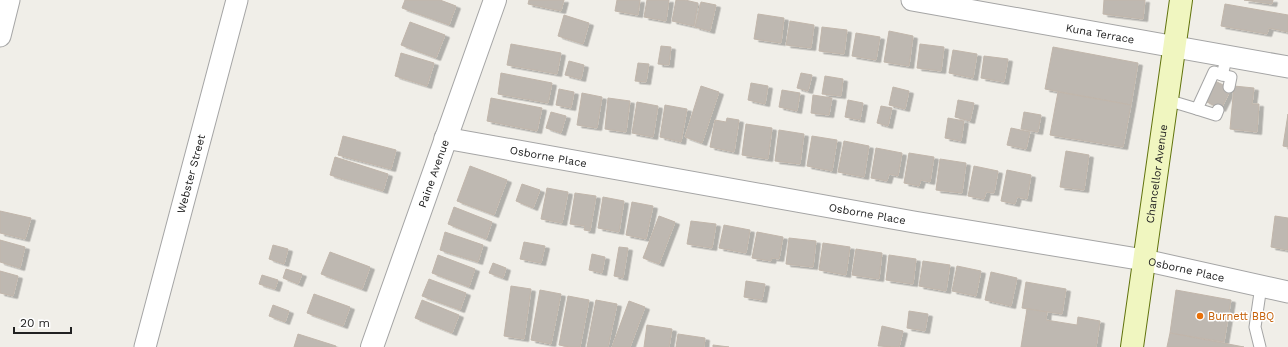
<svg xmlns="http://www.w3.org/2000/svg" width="1288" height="347" font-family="'Work Sans',sans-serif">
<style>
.building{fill:#beb8b1;stroke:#c1b6ab;filter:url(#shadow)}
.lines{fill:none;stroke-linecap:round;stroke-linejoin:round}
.service-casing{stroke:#a5a5a5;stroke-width:13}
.minor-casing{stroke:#a5a5a5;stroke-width:23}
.tertiary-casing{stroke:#a5a5a5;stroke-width:24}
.secondary-casing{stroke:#61730c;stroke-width:24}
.service{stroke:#fff;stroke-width:11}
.minor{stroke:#fff;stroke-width:21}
.tertiary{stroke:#fff;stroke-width:22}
.secondary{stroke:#f0f6c0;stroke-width:22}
.food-dot{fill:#e8710a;stroke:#fff;stroke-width:1.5}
.labels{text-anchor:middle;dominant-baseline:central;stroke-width:3;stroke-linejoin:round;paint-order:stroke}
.street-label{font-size:11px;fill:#212121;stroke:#fff}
.food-label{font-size:11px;fill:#c56008;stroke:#fff;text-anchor:start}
</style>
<defs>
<filter id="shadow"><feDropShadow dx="4.5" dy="2.5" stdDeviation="0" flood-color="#0004"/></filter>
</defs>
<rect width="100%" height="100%" fill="#f0eee8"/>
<g class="building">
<path d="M405,0H440L456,6L449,25L402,8Z"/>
<path d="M529,0H564L561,11L528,4Z"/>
<path d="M617,0H640L638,15L615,11Z"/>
<path d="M647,0H669L666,21L644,17Z"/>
<path d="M676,0H685L698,3L694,26L672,21Z"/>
<path d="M1104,0H1145L1143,19L1103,14Z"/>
<path d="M1244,0H1273L1272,4Z"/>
<path d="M701,2L716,5L710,31L695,27Z"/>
<path d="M1225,4L1288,15V32L1269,28L1267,34L1221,26Z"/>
<path d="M758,14L784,18L781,43L754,39Z"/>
<path d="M564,15L589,23L583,44L558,36Z"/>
<path d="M790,21L814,25L811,48L786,45Z"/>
<path d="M410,22L445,35L436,58L401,45Z"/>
<path d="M822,27L847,30L844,54L819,51Z"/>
<path d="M889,31L913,36L909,66L884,62Z"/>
<path d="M856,33L880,37L876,60L852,56Z"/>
<path d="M511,44L561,53L557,74L507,65Z"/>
<path d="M920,44L944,47L941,71L917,68Z"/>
<path d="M661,46L671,47L669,65L658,64Z"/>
<path d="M1053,47L1138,63L1131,105L1045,89Z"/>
<path d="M953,50L977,54L973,78L949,73Z"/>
<path d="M401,53L434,63L427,86L395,76Z"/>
<path d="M984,56L1008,59L1004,82L981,78Z"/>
<path d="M569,61L584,65L581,79L565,75Z"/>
<path d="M638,63L649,64L646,82L635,81Z"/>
<path d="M501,73L552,83L548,103L498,94Z"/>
<path d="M801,73L812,75L808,91L797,88Z"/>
<path d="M825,76L843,79L841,96L822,94Z"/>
<path d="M1215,81L1231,89L1221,109L1205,101Z"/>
<path d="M751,83L768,86L765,104L748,100Z"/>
<path d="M701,86L719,92L702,143L685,137Z"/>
<path d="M1234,86L1254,88L1252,104H1259L1257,132L1230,129Z"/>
<path d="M893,87L909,91L905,109L889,105Z"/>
<path d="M559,89L574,92L571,108L556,105Z"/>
<path d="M782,90L800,93L797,111L779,107Z"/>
<path d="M1058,92L1131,105L1123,147L1050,135Z"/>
<path d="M582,93L602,97L597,128L577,125Z"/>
<path d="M813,95L832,98L829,115L811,113Z"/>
<path d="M491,98L542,108L537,131L487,121Z"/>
<path d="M608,98L630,101L626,132L605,129Z"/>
<path d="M848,100L863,103L860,120L845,117Z"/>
<path d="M958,100L974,103L970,121L955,117Z"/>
<path d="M637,102L658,106L653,137L632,133Z"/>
<path d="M665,105L687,109L681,142L660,137Z"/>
<path d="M881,106L892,108L888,126L877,123Z"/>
<path d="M551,112L566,116L561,133L546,128Z"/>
<path d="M1024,112L1041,115L1038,132L1021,129Z"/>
<path d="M1288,114V147L1283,146Z"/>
<path d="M727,118L739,120L734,152L710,147L715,120L726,122Z"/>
<path d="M948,118L964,121L961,141L945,138Z"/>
<path d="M746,124L772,128L768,159L742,155Z"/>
<path d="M1011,128L1030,132L1026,149L1007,145Z"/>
<path d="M779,130L804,134L800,164L775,161Z"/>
<path d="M343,136L396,150L391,169L338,155Z"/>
<path d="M812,136L837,140L832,171L807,166Z"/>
<path d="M844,141L869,146L864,177L838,172Z"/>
<path d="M876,148L902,153L898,176L889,174L887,181L871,178Z"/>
<path d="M1066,151L1089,155L1084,190L1060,187Z"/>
<path d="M909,153L934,157L930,182L921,180L919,186L904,183Z"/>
<path d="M335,157L388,174L383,191L330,175Z"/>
<path d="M940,159L966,163L962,193L936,190Z"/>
<path d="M470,166L507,180L494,215L457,201Z"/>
<path d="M974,166L998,171L994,193L986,192L984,199L968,196Z"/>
<path d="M1007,170L1031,175L1027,199L1017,197L1015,204L1001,201Z"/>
<path d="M522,184L540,190L533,208L516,201Z"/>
<path d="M547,188L568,192L562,223L541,219Z"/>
<path d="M575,193L596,196L590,231L584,230L585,226L570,224Z"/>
<path d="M603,197L624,201L619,232L598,228Z"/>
<path d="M632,202L653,206L646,239L626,235Z"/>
<path d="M454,207L492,222L486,239L448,224Z"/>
<path d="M0,211L31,218L25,239L0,233Z"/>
<path d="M659,216L675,222L659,264L643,258Z"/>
<path d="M1275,216L1288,218V250L1271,247Z"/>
<path d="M691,221L716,224L712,248L687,244Z"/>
<path d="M724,225L750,230L746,253L719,248Z"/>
<path d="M445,232L483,245L478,262L440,250Z"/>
<path d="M757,232L783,237L779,259L772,258L771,261L752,258Z"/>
<path d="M789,238L816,241L813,267L786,264Z"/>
<path d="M0,240L25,247L20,268L0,262Z"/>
<path d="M524,242L545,246L541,263L520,259Z"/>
<path d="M823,243L850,247L846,275L819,270Z"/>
<path d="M273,245L288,249L284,264L269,259Z"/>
<path d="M619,247L628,248L623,278L614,276Z"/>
<path d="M856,249L882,253L879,279L852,275Z"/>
<path d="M330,252L370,267L362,289L321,274Z"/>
<path d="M592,254L605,257L602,273L589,270Z"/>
<path d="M438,255L475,269L469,287L432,273Z"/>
<path d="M889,255L916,259L913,284L886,280Z"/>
<path d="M923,261L950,265L946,291L919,286Z"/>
<path d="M493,263L506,268L503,278L489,273Z"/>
<path d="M957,266L981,271L976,296L952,291Z"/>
<path d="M286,269L302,274L298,284L283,278Z"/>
<path d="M0,271L18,276L13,296L0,293Z"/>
<path d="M991,272L1017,278L1011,306L985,300Z"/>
<path d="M262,275L278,280L275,289L259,284Z"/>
<path d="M429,279L466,293L460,310L422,296Z"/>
<path d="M746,281L765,284L762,300L744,297Z"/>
<path d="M1026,282L1066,289L1062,314L1022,308Z"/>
<path d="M511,286L531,289L524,339L504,336Z"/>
<path d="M540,290L561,294L551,344L531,340Z"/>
<path d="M1176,290L1231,300L1224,342L1170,333Z"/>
<path d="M314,294L350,307L343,326L307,313Z"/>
<path d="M568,296L589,300L580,347H570L559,345Z"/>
<path d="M422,300L459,315L452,333L415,318Z"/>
<path d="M596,300L617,304L608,347H587Z"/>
<path d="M629,301L645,307L630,347H612Z"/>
<path d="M273,305L289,311L285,322L269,316Z"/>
<path d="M1027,309L1047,312L1046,320L1077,325L1078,317L1100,321L1096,347H1021Z"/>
<path d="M909,311L928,314L925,331L907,328Z"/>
<path d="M647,325L672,329L669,347H644Z"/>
<path d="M882,326L903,331L899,347L878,346Z"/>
<path d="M1170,333L1244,347H1167Z"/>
<path d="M298,334L336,346V347H294Z"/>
<path d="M678,334L705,338L704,347H676Z"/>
<path d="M713,345L729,347H713Z"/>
</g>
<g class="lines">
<defs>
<g id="service">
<path d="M1222,75L1231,77L1229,87"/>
<path d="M1167,100L1197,109L1214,72L1222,75L1227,56"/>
<path d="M1197,109L1216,115L1218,110"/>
<path d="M1260,347L1255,327L1261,286"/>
</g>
<g id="minor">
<path id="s1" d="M912,0L1288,67"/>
<path d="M0,36L9,0"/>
<path id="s2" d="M445,138L914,222L1144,260L1288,292"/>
<path id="s3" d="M145,347L237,0"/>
</g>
<g id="tertiary">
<path id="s4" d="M372,347L495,0"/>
</g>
<g id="secondary">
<path id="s5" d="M1132,347L1181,0"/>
</g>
</defs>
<use href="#service" class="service-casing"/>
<use href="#minor" class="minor-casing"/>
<use href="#tertiary" class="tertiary-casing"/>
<use href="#secondary" class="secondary-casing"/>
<use href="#service" class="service"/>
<use href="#minor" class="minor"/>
<use href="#tertiary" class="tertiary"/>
<use href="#secondary" class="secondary"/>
</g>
<circle class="food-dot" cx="1200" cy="316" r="4"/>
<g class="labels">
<g class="street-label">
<text stroke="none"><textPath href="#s1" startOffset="191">Kuna Terrace</textPath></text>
<text stroke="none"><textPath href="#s2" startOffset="105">Osborne Place</textPath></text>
<text stroke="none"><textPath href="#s4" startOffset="184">Paine Avenue</textPath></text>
<text stroke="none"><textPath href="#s3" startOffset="179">Webster Street</textPath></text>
<text stroke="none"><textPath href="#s5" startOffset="175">Chancellor Avenue</textPath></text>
<text stroke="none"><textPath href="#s2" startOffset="429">Osborne Place</textPath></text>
<text stroke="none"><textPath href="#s2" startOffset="753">Osborne Place</textPath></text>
</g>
<g class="food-label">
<text x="1208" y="316">Burnett BBQ</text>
</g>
</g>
<path d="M14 327v6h57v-6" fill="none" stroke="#212121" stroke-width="2"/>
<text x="20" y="327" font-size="12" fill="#212121" stroke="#ffffff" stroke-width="3" paint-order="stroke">20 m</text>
</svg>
